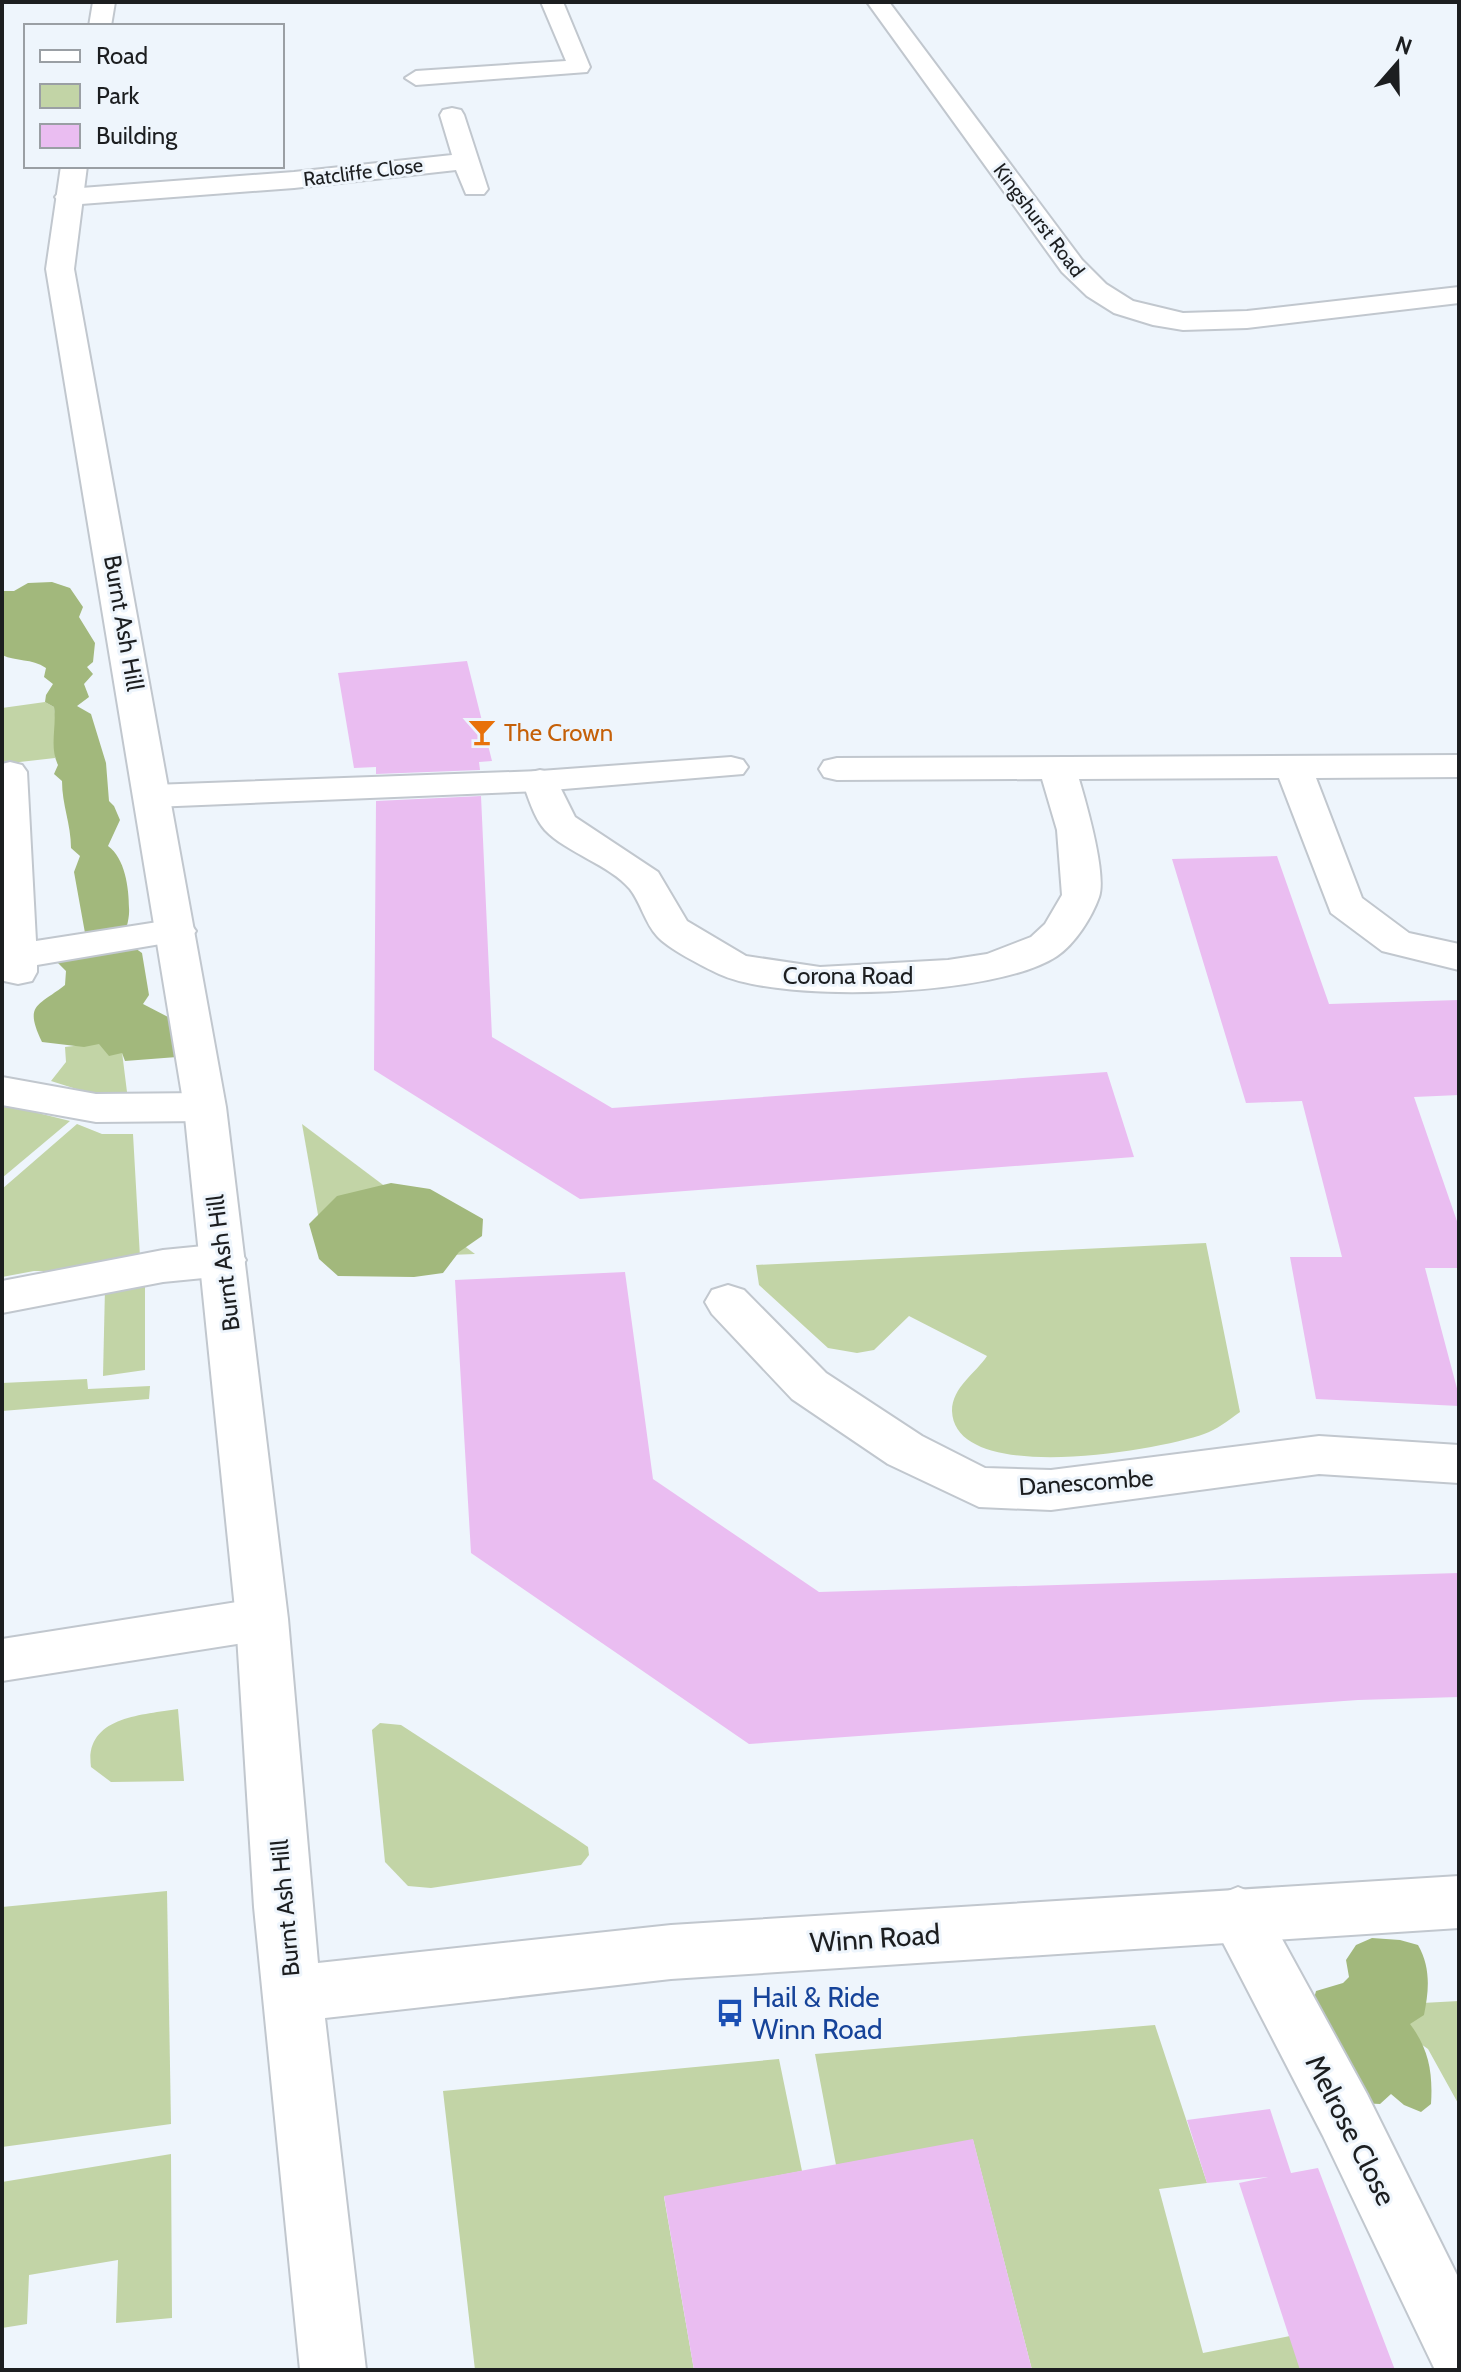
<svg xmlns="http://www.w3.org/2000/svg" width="1461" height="2372" font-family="Cabin,sans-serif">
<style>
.green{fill:#c2d4a6}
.forest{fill:#a2b87c}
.building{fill:#eabdf1}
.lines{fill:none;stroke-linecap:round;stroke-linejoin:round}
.lane-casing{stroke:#c1c7ce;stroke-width:4}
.street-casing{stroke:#c1c7ce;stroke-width:4}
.secondary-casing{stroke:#c1c7ce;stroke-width:4}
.lane{fill:#fff;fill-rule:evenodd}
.street{fill:#fff;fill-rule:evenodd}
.secondary{fill:#fff;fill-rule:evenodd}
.labels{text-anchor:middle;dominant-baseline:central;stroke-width:6;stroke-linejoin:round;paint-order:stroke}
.far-street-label{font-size:20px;fill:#1c1e20;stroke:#eef5fc}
.street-label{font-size:24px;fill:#1c1e20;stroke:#eef5fc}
.food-label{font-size:24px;fill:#c56008;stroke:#eef5fc;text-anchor:start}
.near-street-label{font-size:28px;fill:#1c1e20;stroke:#eef5fc}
.near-transit-label{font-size:28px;fill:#164399;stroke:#eef5fc;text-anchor:start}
</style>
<rect width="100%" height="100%" fill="#eef5fc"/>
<g class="green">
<path d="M45,702L54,707C57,723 55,741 55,758L2,764V708Z"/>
<path d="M99,1043L108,1051L122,1052L127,1092L89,1093L51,1081L66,1062L65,1047Z"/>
<path d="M2,1104L70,1121L2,1178Z"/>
<path d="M77,1124L102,1134H133L140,1257L122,1264L103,1261L62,1271H34L2,1277V1189Z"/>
<path d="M302,1124L475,1254L326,1260Z"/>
<path d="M1206,1243L1240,1412C1229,1420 1216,1430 1204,1434C1160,1450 955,1487 952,1411C952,1387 976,1373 987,1356L909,1316L874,1350L857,1353L828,1348L759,1285L756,1265Z"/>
<path d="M145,1283V1370L103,1376L105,1288Z"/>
<path d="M87,1379L88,1389L150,1386L149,1399L2,1411V1383Z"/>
<path d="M178,1709L184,1781L111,1782L91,1767C84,1717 141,1715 178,1709Z"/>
<path d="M380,1723L401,1725L575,1838L588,1847L589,1855L581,1865L431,1888L408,1886L385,1862L372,1730Z"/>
<path d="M167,1891L171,2124L2,2147V1907Z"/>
<path d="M1459,2001V2105L1428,2049L1367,2006Z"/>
<path d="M1155,2025L1207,2183L1159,2189L1203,2353L1290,2336L1301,2370H1032L973,2140L836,2165L815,2054Z"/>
<path d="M779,2059L802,2171L664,2197L694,2370H475L443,2091Z"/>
<path d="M171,2154L172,2318L116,2323L118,2260L29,2275L27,2324L2,2328V2182Z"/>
</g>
<g class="forest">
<path d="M52,582L70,588L83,607L79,617L95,643L93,662L87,667L93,674L84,684L89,697L77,706L91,714L106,763L109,801L114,806L120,820L108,846C125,858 129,888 129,908C130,919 125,929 125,941L142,953L149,995L143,1004L170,1018L177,1057L125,1061L122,1053L109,1056L99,1044L84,1047L42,1042C24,1004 37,1007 65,985L66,971L57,962L62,948L85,933L74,872L80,856L71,848C71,824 62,805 62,781L54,774L58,765C49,747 57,726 54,707L45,702L46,695L53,684L44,677L46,668C31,658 17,662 2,655V591H14L28,583Z"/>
<path d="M391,1183L430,1189L483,1219L482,1236L459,1252L443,1273L414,1277L338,1276L319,1259L309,1224L337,1196Z"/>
<path d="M1372,1938L1400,1940L1418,1945C1431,1968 1429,1990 1424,2015L1410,2024C1429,2049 1433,2073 1431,2104L1421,2112L1404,2105L1391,2094L1380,2104L1359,2103L1311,2010L1316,1991L1343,1983L1349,1977L1346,1960L1356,1945Z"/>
</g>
<g class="building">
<path d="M467,661L492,761L479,762L480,770L376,774V767L354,768L338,673Z"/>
<path d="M481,796L492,1037L612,1108L1107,1072L1134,1157L580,1199L374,1070L376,801Z"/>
<path d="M1277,856L1329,1004L1459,1000V1095L1414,1097L1459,1227V1268H1425L1459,1396V1406L1316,1399L1290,1257H1342L1302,1101L1246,1103L1172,859Z"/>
<path d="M625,1272L653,1479L819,1592L1459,1573V1697L1358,1700L749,1744L471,1553L455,1280Z"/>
<path d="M1270,2109L1291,2173L1318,2168L1395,2370H1300L1239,2183L1268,2177L1207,2183L1187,2120Z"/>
<path d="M973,2139L1032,2370H694L664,2196Z"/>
</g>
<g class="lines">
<defs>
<g id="lane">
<path d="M541,2H563L590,67L587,72L416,85L405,78L416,71L566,61Z"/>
<path d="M731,757L743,760L748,767L743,774L540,791L153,807L141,803L135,796L141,789L153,785L540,771Z"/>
<path d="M10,762L22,765L27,772L36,941L177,919L190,923L196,931L190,939L37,965V972L32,981L18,984L4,981L2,977V764Z"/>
<path d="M2,1077L96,1094L205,1093L219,1097L225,1107L219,1117L205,1121L96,1122L2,1105Z"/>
<path d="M224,1244L239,1249L246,1260L239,1271L224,1276L163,1282L2,1313V1281L163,1250Z"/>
<path d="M262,1598L280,1604L287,1619L280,1634L262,1640L2,1681V1639Z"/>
</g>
<g id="street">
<path d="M867,2H889L1082,260L1106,284L1133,301L1183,313L1247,311L1459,287V303L1247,328L1183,330L1153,325L1114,313L1087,296L1062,272Z"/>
<path d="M452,108L461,110L464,115L488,189L484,194H466L456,170L294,188L68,205L59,202L55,197L59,192L68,189L294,172L452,155L440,115L443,110Z"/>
<path d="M1459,755V777L1316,778L1362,898L1409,933L1459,944V970L1382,951L1331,913L1279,778L1079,779C1086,803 1107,874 1099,897C1092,917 1075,944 1057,956C998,996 784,1004 719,974C704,967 667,948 657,936C645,923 641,903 630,889C610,865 567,853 545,830C534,818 528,796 522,781L527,773L540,770L553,773L575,817L658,872L687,921L746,956L820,967L948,960L987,954L1031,937L1045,924L1062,895L1057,830L1042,779L837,780L824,777L819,769L824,761L837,758Z"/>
<path d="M728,1285L744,1290L826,1373L922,1436L985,1468L1051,1470L1319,1436L1459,1445V1483L1319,1474L1051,1510L979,1507L888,1464L792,1399L712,1314L705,1302L712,1290Z"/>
<path d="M1238,1887L1258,1895L1367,2094L1459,2279V2370H1435L1323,2136L1218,1933L1209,1914L1218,1895Z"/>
</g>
<g id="secondary">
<path d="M93,2H115L111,26H89Z"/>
<path d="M61,166H87L74,269L226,1107L288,1619L318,1963L671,1925L1459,1876V1928L671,1979L325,2018L366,2370H300L254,1907L236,1619L184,1107L46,269Z"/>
</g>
</defs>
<use href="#lane" class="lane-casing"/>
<use href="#street" class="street-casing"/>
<use href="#secondary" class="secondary-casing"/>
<use href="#lane" class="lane"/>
<use href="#street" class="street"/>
<use href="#secondary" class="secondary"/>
</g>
<defs>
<symbol id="bar-bare" viewBox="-9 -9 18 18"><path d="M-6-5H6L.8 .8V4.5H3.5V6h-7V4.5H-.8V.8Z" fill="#e8710a" stroke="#eef5fc" stroke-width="2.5" paint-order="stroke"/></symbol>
<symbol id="bus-bare" viewBox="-9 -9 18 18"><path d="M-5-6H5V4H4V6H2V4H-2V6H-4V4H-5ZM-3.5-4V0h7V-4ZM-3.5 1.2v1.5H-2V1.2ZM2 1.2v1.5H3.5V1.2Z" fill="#1a4fb4" stroke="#eef5fc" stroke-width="2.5" paint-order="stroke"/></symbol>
</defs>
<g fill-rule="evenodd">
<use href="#bar-bare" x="462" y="712" width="40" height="40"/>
<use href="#bus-bare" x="710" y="1993" width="40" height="40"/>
</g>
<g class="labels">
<g class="far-street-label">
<text transform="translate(363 172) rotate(-7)">Ratcliffe Close</text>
<text transform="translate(1039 220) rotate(53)">Kingshurst Road</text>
</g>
<g class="street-label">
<text transform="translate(124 623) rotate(80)">Burnt Ash Hill</text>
<text x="848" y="975">Corona Road</text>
<text transform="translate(223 1263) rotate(-97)">Burnt Ash Hill</text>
<text transform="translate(1086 1482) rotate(-4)">Danescombe</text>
<text transform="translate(285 1908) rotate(-95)">Burnt Ash Hill</text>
</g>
<g class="food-label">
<text x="504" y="732">The Crown</text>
</g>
<g class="near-street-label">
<text transform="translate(875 1938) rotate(-4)">Winn Road</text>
<text transform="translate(1351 2130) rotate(63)">Melrose Close</text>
</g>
<g class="near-transit-label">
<text x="752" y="1997">Hail &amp; Ride<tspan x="752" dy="32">Winn Road</tspan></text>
</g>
</g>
<rect width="1461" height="2372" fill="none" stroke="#1c1e20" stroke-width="8"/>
<rect x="24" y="24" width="260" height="144" fill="#eef5fc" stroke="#9a9fa4" stroke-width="2"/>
<rect x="40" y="50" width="40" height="12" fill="#ffffff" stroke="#9a9fa4" stroke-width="2"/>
<text x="96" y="64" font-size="24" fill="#1c1e20">Road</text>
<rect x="40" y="84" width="40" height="24" fill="#c2d4a6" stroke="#9a9fa4" stroke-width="2"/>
<text x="96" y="104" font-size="24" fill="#1c1e20">Park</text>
<rect x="40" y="124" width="40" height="24" fill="#eabdf1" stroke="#9a9fa4" stroke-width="2"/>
<text x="96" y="144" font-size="24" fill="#1c1e20">Building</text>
<g transform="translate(1397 64) rotate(20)" stroke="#eef5fc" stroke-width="6" paint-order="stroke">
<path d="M0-6L14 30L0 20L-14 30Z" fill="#1c1e20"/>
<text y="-12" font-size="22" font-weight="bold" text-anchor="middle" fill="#1c1e20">N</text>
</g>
</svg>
